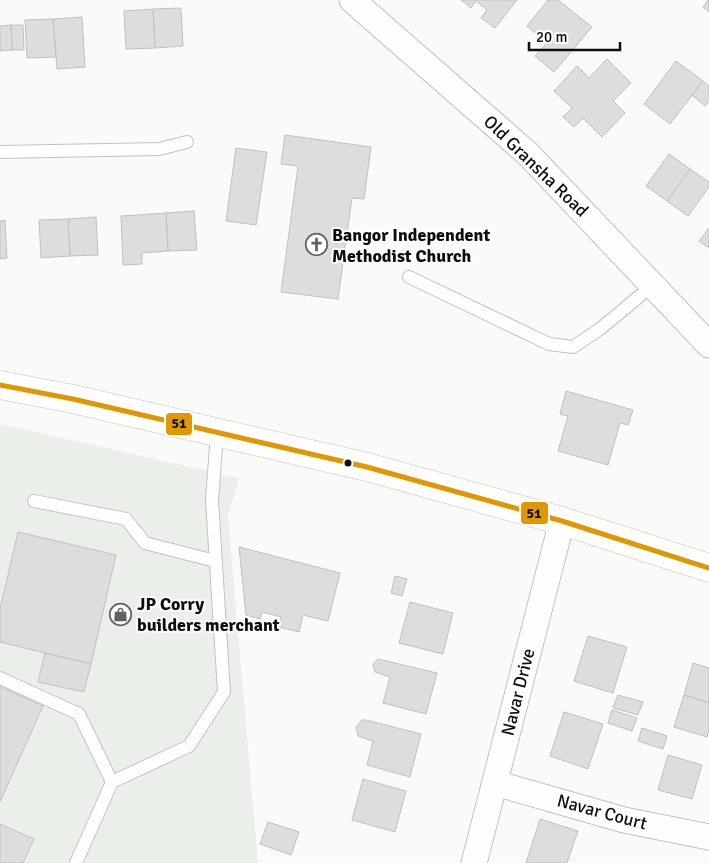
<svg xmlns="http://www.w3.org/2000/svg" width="709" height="863" font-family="Signika,sans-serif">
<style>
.built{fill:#ebefe9}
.building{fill:#dddedc;stroke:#c0c1bf}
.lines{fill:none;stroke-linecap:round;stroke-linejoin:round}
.service-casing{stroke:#c2c3c1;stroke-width:14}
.minor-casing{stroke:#c2c3c1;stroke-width:27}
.tertiary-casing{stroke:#c2c3c1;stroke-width:29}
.service{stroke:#fefefe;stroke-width:12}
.minor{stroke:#fefefe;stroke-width:25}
.tertiary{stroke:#fefefe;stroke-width:28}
.bus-1-casing{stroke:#fff;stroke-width:9}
.bus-1{stroke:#e09701;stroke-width:5}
.bus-dot{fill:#0e0e0d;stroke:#fff;stroke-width:2}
.labels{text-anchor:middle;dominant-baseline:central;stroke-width:4;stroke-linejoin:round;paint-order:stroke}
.street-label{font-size:18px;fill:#0e0e0d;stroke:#fff}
.poi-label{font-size:18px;font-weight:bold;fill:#0e0e0d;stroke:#fff;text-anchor:start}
.line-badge{stroke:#fff;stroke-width:2}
.pale-badge-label{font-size:14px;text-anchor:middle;font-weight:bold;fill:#111}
</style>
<rect width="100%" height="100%" fill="#fafbf9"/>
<path class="built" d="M0,424L239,478L228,516L258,863H0Z"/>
<g class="building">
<path d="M461,0H517L495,28L481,18L487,10L476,1L471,8Z"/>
<path d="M548,0H558L592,27L554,72L535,56L547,43L527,26Z"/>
<path d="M708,0H709V12L703,7Z"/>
<path d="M181,8L183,46L155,48L153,9Z"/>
<path d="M153,9L155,48L126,49L124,11Z"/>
<path d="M82,17L85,67L57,69L53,19Z"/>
<path d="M53,19L56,57L27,58L25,20Z"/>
<path d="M11,25H23L24,50H12Z"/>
<path d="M11,25L12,50L0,51V26Z"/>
<path d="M607,59L631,83L613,101L625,113L602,137L583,118L574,127L563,117L572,108L554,91L577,66L589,78Z"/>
<path d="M676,61L703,81L670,124L644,104Z"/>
<path d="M703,81L709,86V101L705,106L692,95Z"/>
<path d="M285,135L371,147L364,199L352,198L338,299L281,292L298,166L281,164Z"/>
<path d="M236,148L267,152L256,225L226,221Z"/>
<path d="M669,154L690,169L667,201L646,186Z"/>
<path d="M690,169L709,182V187L688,216L667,201Z"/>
<path d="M194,211L197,250L168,251L166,213Z"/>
<path d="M166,213L168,251L142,253V264L123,265L121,216Z"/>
<path d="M96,217L98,255L70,256L68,219Z"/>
<path d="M68,219L70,256L41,258L39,220Z"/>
<path d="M5,220L7,258L0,259V221Z"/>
<path d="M709,228V248L699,241Z"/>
<path d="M566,391L633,410L628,425L620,423L608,465L558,451L568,416L560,414Z"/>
<path d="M18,532L116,555L91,664L0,642V609Z"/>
<path d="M239,547L340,573L328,621L303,615L299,632L279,627L281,617L262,612L260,619L246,615Z"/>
<path d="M395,576L407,579L402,596L391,593Z"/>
<path d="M410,602L453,613L443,654L399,643Z"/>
<path d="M588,636L627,647L613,693L574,681Z"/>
<path d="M45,653L91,664L84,692L38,682Z"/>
<path d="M378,659L437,673L426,714L383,703L390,677L375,672L373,664Z"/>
<path d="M693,663L709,668V703L684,695Z"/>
<path d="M0,687L43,706L0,802Z"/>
<path d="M618,695L643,702L638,715L613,708Z"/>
<path d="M684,695L709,703V730L707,737L674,727Z"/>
<path d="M612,710L637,718L632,731L608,723Z"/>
<path d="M564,712L603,724L588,769L550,756Z"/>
<path d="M362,720H366L421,734L410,777L367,765L373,741L358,736L356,727Z"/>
<path d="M642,728L667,736L663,749L638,741Z"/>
<path d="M668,755L702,765L692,799L658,790Z"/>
<path d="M363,779L406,791L395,832L352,820Z"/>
<path d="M540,819L578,831L567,863H526Z"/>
<path d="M268,822L299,832L291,855L260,844Z"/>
<path d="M0,824L34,839L23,863H0Z"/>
</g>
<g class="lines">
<defs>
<g id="service">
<path d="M0,152L159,149L187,142"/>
<path d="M409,277L549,344L573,347L600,329L653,285"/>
<path d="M34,501L126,519L145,543L215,561"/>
<path d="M0,678L79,714L112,782"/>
<path d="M76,863L112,782L189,746L224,692L212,500L217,433"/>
</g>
<g id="minor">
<path d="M352,0L528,154L709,345"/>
<path d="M495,783L624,820L709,837"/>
<path d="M474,863L562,521"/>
</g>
<path id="tertiary" d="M0,385L73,399L367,467L562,521L709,568"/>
</defs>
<use href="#service" class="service-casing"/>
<use href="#minor" class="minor-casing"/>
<use href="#tertiary" class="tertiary-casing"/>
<use href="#service" class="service"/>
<use href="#minor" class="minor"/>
<use href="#tertiary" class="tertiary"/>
<defs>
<path id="bus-1" d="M0,385L73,399L367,467L562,521L709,568"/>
</defs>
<use href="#bus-1" class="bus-1-casing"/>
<use href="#bus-1" class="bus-1"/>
</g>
<defs>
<symbol id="church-ring" viewBox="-11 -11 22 22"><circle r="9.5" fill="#fff" stroke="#616160" stroke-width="1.5"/><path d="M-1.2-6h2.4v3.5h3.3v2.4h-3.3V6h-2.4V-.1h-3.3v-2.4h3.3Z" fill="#616160"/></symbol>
<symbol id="shop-ring" viewBox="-11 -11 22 22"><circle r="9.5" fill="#fff" stroke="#616160" stroke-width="1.5"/><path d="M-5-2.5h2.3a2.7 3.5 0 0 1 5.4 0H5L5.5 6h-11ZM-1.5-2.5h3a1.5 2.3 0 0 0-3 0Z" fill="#616160"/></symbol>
</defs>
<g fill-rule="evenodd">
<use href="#church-ring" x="304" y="232" width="25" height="25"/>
<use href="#shop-ring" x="108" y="602" width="25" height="25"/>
</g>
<circle class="bus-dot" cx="348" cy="463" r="4.5"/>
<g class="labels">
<g class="street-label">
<text transform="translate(536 166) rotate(44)">Old Gransha Road</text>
<text transform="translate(518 692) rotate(-76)">Navar Drive</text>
<text transform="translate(602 812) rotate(15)">Navar Court</text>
</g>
<g class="poi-label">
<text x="332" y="235">Bangor Independent<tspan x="332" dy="21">Methodist Church</tspan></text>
<text x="137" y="604">JP Corry<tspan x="137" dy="21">builders merchant</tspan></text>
</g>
</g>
<g class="line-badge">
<rect x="165" y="412" width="28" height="24" rx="5" fill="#e09701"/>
<rect x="520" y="501" width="29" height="24" rx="5" fill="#e09701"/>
</g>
<g class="pale-badge-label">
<text x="179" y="428">51</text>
<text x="534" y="518">51</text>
</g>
<path d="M529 42v8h91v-8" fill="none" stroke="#0e0e0d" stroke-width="2.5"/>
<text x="536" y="42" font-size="15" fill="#0e0e0d" stroke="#ffffff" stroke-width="4" paint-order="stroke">20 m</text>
</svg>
